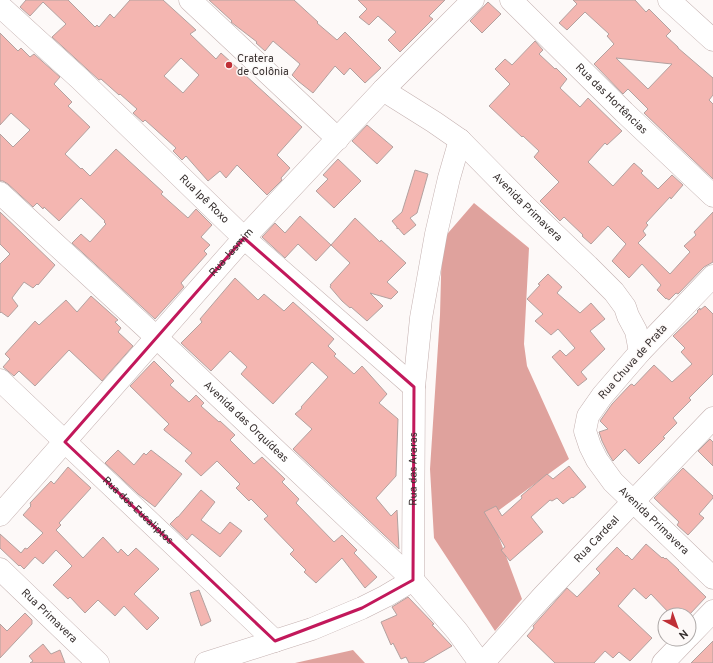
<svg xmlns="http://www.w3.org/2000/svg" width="713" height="663" font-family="Overpass,sans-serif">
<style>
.forest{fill:#dfa29d}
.building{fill:#f4b6b1;stroke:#b3a19f;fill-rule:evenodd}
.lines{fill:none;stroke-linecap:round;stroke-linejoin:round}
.minor-casing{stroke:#c4b1b0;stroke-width:23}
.minor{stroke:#fff;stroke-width:22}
.marked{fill:none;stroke:#c2185b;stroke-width:3;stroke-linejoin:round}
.poi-dot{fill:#bf2f36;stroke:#fdf9f8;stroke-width:1.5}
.labels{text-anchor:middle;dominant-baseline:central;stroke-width:3;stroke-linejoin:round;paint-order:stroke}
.poi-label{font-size:11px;fill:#37302f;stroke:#fdf9f8;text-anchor:start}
.street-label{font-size:11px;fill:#37302f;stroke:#fdf9f8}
</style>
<rect width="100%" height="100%" fill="#fdf9f8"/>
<g class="forest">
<path d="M474,203L529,248L524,344L527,366L569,459L491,516L522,599L495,631L434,538L430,469L440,315L442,240Z"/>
<path d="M353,650L365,663H295Z"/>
</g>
<g class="building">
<path d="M26,0H68L95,27L97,25L99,27L110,14L114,18L130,0H163L196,30L190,34L216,59L221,53L302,127L277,155L290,168L281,178L282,180L267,195L237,165L226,178L220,171L208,181L186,156L182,160L173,151L176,148L145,120L143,122L133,113L137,109L120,94L119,95L101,79L99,80L52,37L66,24L43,2L30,16L20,7ZM181,58L199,75L183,93L164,76Z"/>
<path d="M209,0H294L318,22L317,23L337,40L345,32L381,68L365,83L350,68L344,75L335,66L313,93L298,81L292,75L298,67L300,64L273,41L265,51L256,43L257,42L231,22L232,21Z"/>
<path d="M358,0H445L429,16L433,19L400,52L388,40L396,32L378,16L369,25L359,17L367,9Z"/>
<path d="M573,0H635L646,12L649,9L671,31L666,36L678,47V48L713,78V95L709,100L713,104V179L644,113L648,109L628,89L623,94L594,64L614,44L607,36L609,34L585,12L567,30L559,23L577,4ZM616,58L672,64L648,89Z"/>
<path d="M488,2L501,14L482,33L470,21Z"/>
<path d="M0,33L18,51L21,48L30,57L34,54L60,77L54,84L72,102L68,106L90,127L65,154L81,169L82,168L90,176L116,149L163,192L161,194L188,218L196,209L212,225L201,237L210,245L204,251L207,254L181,283L184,287L155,319L72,243L81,234L90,242L106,224L104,222L105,221L81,198L59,221L44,207L43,209L37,203L33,207L8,184L3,181H0V134L13,147L30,130L11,113L0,125Z"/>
<path d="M535,41L543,50L539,54L555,69L556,68L567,79L560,88L580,107L588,98L622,131L607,145L605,143L588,162L613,186L634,163L643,171L641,173L658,189L672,175L683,185L671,199L670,197L646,223L648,225L643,231L646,235L638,243L670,274L690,252L684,246L696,235L694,232L713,212V262L704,267L678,294L676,293L669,300L666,298V299L657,290L661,285L642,264L629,278L612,261L626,244L608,226L591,244L582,236L583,235L564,217L560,221L540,201L559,182L534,157L539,151L523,136L522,137L489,106L510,84L495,69L505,59L512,65Z"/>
<path d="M367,125L393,147L377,164L352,141Z"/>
<path d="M338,159L361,181L334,208L316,191L328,179L323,175Z"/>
<path d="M415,170L428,174L417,213L410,218L416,225L404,235L398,228L397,229V227L392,221L402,212Z"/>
<path d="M0,212L55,265L38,285L37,284L33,288L24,282L12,298L18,306L8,317L1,312L0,313V264L10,254L0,244Z"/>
<path d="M300,216L331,245L355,218L380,242L381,240L406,263L387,282L398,292L391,299L370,293L383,306L367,321L351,307L350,308L342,301L330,287L331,285H330L350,263L331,245L316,261L298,244L285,258L262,237L275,223L285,233Z"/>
<path d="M548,274L562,287L557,293L580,313L591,303L605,319L590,331L605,349L581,372L587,379L578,386L552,357L560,350L566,356L575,348L558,329L551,335L535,321L543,314L527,299L540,285L538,284Z"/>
<path d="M235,278L258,300L264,294L284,311L293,302L334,339L328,346L336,354L334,356L354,374L362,366L387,394L379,403L398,419L396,476L376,498L391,516L397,510L399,549L293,449L312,429L295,414L302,408L301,407L328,377L312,362L273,404L241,374L247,367L230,351L211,371L181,343L202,322L200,319Z"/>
<path d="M91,296L118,320L115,322L121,328L118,332L133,346L102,381L69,350L35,386L19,371L14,376L3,367L10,359L5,354L35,321L39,325L66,300L77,312Z"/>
<path d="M705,306L713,314V374L689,398L691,400L673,418L677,423L663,437L665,438L639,464L625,449L613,461L608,453L602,441L599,432L608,429L600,421L612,404L630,385L632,384L634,386L654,365L672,382L692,364L681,352L685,348L673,336L698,312L697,311L700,308V310Z"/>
<path d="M154,361L174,381L170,385L189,402L196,395L204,403L201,406L219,422L220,421L235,435L230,440L254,464L262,457L285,479L282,482L299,499L296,503L334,542L342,535L357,550L354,553L377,577L365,588L342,558L316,583L304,572L306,570L290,554L294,550L264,519L268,516L251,499L249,501L236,488L240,484L217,461L201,476L185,461L192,453L164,430V429L169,424L130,386Z"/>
<path d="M710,439L713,442V466L698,451Z"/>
<path d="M118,450L134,465L144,453L146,455L151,450L182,474L155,507L138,494L105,463Z"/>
<path d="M569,466L586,487L573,498L572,497L563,504L557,498L552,501L550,500L531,517L543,532L510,561L501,550L505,547L484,512L496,506L502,516L522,498L521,496L547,474L553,479Z"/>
<path d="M68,467L91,488L59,523L61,525L56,530L83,558L103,537L118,553L121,549L128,556L136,548L159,569L134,594L159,618L147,630L124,606L115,616L98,600L85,613L70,597L68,599L53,585L72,566L56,550L43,564L35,557L24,569L20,565L19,566L0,548V534L21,553L25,548L27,549L43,533L23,515L31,506L30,505H31L30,503L51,481L54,484Z"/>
<path d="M683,468L713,496V498L699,514L704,518L688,535L677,525L679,522L654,498Z"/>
<path d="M201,490L215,502L201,520L220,534L230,522L242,531L220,557L192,534L187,540L170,524L177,517H178Z"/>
<path d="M646,544L662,558L663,557L665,559L666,558L679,570H678L706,597L689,615H671L651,594L646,599L634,588L618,606L652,638L630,661L619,652L613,658L605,651L594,663H555L527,636L534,628L533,626L567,588L577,597L600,573L596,569L617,547L626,556L627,555L632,560Z"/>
<path d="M199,590L211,621L201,626L190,593Z"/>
<path d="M408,597L434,624L432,625L452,646L423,663H409L406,657L401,659L393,643L391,645L381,622L397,615L392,607Z"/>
<path d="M25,613L32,620V624L0,658V624L7,631Z"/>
<path d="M713,641V663H691Z"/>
<path d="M43,644L51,654L60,650L65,663H30L33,661L29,656Z"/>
</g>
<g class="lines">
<defs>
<g id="minor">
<path d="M190,0L338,139"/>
<path id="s1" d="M511,0L624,112L713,196"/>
<path d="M669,0L713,40"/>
<path id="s2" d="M0,6L80,79L244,238L414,387"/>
<path id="s3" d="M383,90L434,122L460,140L525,206L588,266L614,292L625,307L628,316L636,331L640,352"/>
<path id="s4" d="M0,193L156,337L413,580L457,631L480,663"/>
<path id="s5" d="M713,276L640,352L602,396L588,416L585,431L590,446L597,460L613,482L713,578"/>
<path id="s6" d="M0,380L275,641"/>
<path id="s7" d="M0,515L244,238L383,90L473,0"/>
<path id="s8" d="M0,569L98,663"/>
<path d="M689,636L713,611"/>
<path id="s9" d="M206,663L312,629L362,608L386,596L413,580L414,387L421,318L436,234L449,178L460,140"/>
<path id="s10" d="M483,663L543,596L584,553L713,418"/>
<path d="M663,663L686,639"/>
</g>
</defs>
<use href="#minor" class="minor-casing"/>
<use href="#minor" class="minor"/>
</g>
<path class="marked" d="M244,238L414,387L413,580L362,608L275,641L65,442Z"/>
<circle class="poi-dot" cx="229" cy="65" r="4"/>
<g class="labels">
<g class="poi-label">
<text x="237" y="59">Cratera<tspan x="237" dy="13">de Colônia</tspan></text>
</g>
<g class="street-label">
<text stroke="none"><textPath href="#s1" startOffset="141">Rua das Hortências</textPath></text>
<text stroke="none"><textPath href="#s2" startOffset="281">Rua Ipê Roxo</textPath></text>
<text stroke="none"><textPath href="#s3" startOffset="187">Avenida Primavera</textPath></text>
<text stroke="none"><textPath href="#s7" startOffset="350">Rua Jasmim</textPath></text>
<text transform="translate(633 362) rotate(-48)">Rua Chuva de Prata</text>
<text stroke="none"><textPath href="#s4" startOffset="336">Avenida das Orquídeas</textPath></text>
<text stroke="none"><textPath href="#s9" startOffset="335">Rua das Araras</textPath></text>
<text stroke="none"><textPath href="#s6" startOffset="190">Rua dos Eucaliptos</textPath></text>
<text stroke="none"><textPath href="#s5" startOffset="318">Avenida Primavera</textPath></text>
<text stroke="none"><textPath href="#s10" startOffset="168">Rua Cardeal</textPath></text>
<text stroke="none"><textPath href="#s8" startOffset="68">Rua Primavera</textPath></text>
</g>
</g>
<g transform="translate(677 627) rotate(139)"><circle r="19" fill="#fdf9f8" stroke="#aea9a8"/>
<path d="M0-3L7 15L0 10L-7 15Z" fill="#bf2f36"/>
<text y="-6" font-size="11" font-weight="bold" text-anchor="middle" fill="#37302f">N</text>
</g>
</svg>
